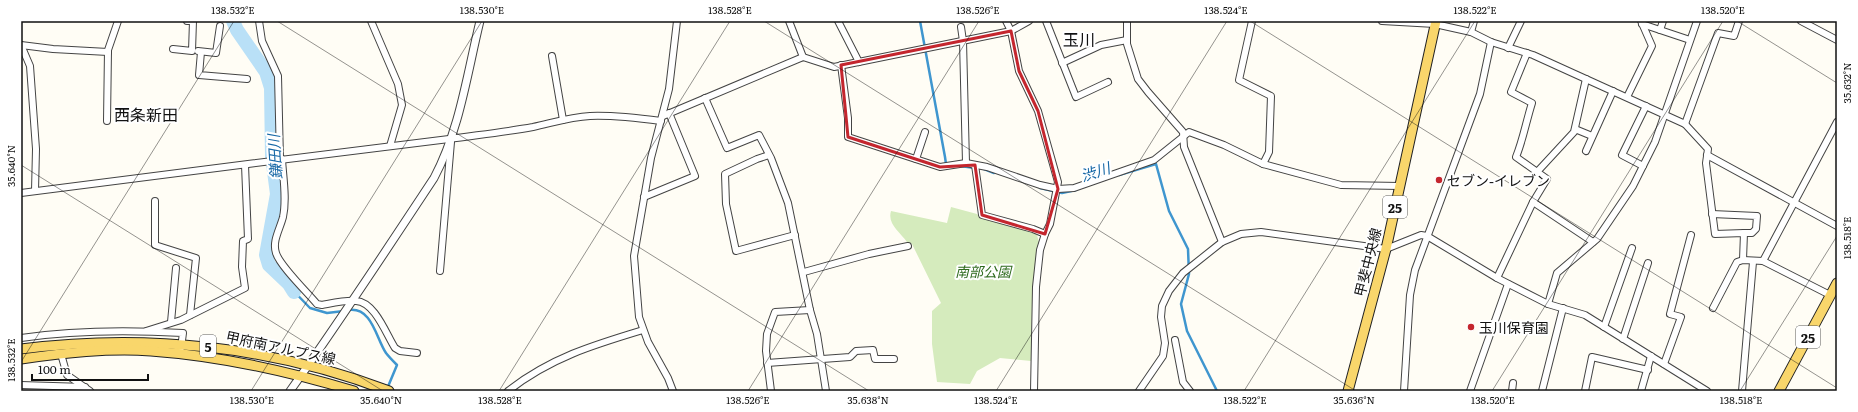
<svg xmlns="http://www.w3.org/2000/svg" width="1858" height="412" font-family="Literata,'Noto Sans JP',serif">
<style>
.green{fill:#d5ebbd}
.lines{fill:none;stroke-linecap:round;stroke-linejoin:round}
.stream{stroke:#3f96cf;stroke-width:2.5}
.river{stroke:#b9e0f7;stroke-width:14}
.minor-casing{stroke:#444;stroke-width:8}
.tertiary-casing{stroke:#444;stroke-width:9}
.primary-casing{stroke:#222;stroke-width:11}
.minor{stroke:#fff;stroke-width:6}
.tertiary{stroke:#fff;stroke-width:7}
.primary{stroke:#f9d66b;stroke-width:9}
.marked{fill:none;stroke:#c4262e;stroke-width:3;stroke-linejoin:round}
.ticks{fill:none;stroke:#111;stroke-width:1;stroke-opacity:0.45}
.poi-dot{fill:#c4262e;stroke:#fff;stroke-width:1.5}
.labels{text-anchor:middle;dominant-baseline:central;stroke-width:4;stroke-linejoin:round;paint-order:stroke}
.shield{fill:#fff;stroke:#585858;stroke-width:1}
.shield-label{font-size:13px;font-weight:bold;fill:#111}
.poi-label{font-size:14px;fill:#111;stroke:#fff;text-anchor:start}
.street-label{font-size:14px;fill:#111;stroke:#fff}
.park-label{font-size:14px;font-style:italic;fill:#2f6b1f;stroke:#fff}
.water-label{font-size:15px;font-style:italic;fill:#1768a6;stroke:#fff}
.quarter-label{font-size:16px;fill:#111;stroke:#fff}
.neatline{fill:none;stroke:#111;stroke-width:1.5}
.ticks-label{font-size:10px;text-anchor:middle;fill:#111}
</style>
<rect width="100%" height="100%" fill="#fffdf5"/>
<path class="green" d="M951,207L977,214L981,218L1032,231L1037,235L1039,242L1032,300L1031,361L1000,358L977,371L970,384L937,382L932,344V311L941,303L912,244L907,242C900,232 887,224 891,211L947,223Z"/>
<g class="lines">
<g class="stream">
<path d="M920,21L945,157L946,164H949"/>
<path d="M960,166L975,168"/>
<path d="M984,169L994,173"/>
<path d="M1119,175L1156,164L1169,211L1188,249L1189,274L1181,304L1187,331L1217,391"/>
<path d="M1040,188L1062,193L1076,190"/>
<path d="M280,277L310,308L327,313L344,311"/>
<path d="M349,310C372,307 376,338 386,353C389,357 393,361 397,365L387,389"/>
</g>
<path class="river" d="M233,21L237,30L266,72L271,88L272,156L277,194L266,255L269,265L289,284L294,292"/>
<defs>
<g id="minor">
<path d="M259,21L262,41L278,76L280,159"/>
<path d="M371,21L398,84L402,105L390,146"/>
<path d="M789,21L803,57"/>
<path d="M838,21L859,62"/>
<path d="M1006,21L1011,31L1019,71L1038,111L1058,182L1050,224L1045,234L1040,250L1036,287L1034,391"/>
<path d="M1046,21L1076,97L1108,82"/>
<path d="M1127,21V44L1138,79L1148,92L1183,132L1184,147L1222,242"/>
<path d="M1252,21L1239,80L1271,96L1269,152L1263,164"/>
<path d="M1382,21L1435,24L1471,32L1491,42L1533,55L1685,124L1708,149L1706,163L1715,234L1744,233L1743,260"/>
<path d="M1801,21L1837,40"/>
<path d="M1642,24L1690,40"/>
<path d="M961,27L963,41L966,163"/>
<path d="M1660,30L1663,21"/>
<path d="M1471,32L1474,21"/>
<path d="M21,45L30,66L36,149L35,191"/>
<path d="M21,45L53,49L108,52"/>
<path d="M1508,48L1521,21"/>
<path d="M173,49L192,51L193,21H187"/>
<path d="M198,51L216,53L220,26"/>
<path d="M201,52L199,75L247,79"/>
<path d="M552,56L563,120"/>
<path d="M1062,63L1101,45L1127,40"/>
<path d="M841,65L848,118V137L940,167L966,163L987,167L1040,185L1058,189L1074,188L1154,160L1189,132L1224,145L1263,164L1341,185L1400,186"/>
<path d="M1627,97L1652,46L1641,21"/>
<path d="M705,98L727,148L759,135L771,158L788,203L810,310L817,334L826,391"/>
<path d="M663,116L803,57L834,67L1011,31L1029,21"/>
<path d="M107,121L108,50L118,21"/>
<path d="M1685,124L1718,33L1734,36L1739,21"/>
<path d="M1575,129L1592,136"/>
<path d="M1586,151L1613,91"/>
<path d="M769,155L757,159L725,174L726,204L736,251L795,235"/>
<path d="M1707,155L1837,226"/>
<path d="M282,159C283,177 287,199 283,217C280,229 272,241 276,253C280,266 307,292 317,304L322,305C333,303 346,300 356,301C375,302 386,334 395,348L400,351L417,353"/>
<path d="M916,159L925,132"/>
<path d="M975,165L982,215L1033,229L1045,234"/>
<path d="M1643,166L1622,155L1646,106"/>
<path d="M1537,172L1574,132L1586,79"/>
<path d="M21,193C164,175 306,156 449,139C477,135 505,132 533,127C552,123 570,117 590,116C614,115 638,118 661,121"/>
<path d="M644,197L695,176L669,113"/>
<path d="M155,201V245L196,258L190,315"/>
<path d="M1533,202L1593,242"/>
<path d="M1712,214L1757,216L1756,229L1752,233H1744"/>
<path d="M1763,261L1837,122"/>
<path d="M440,271L451,142"/>
<path d="M804,272L869,254L908,246"/>
<path d="M1497,278L1533,202L1547,179L1516,157C1523,140 1526,122 1532,103L1511,92L1527,53"/>
<path d="M1548,304L1557,273L1597,239L1633,186L1655,142L1697,21"/>
<path d="M1713,308L1737,262L1743,260L1763,261L1830,295"/>
<path d="M171,322L176,268"/>
<path d="M1604,327L1632,248"/>
<path d="M146,331L181,320L245,288L242,267L243,241L248,239L245,165"/>
<path d="M21,338C75,330 129,330 183,333L181,348"/>
<path d="M1623,339L1648,263"/>
<path d="M1175,340L1183,382L1190,391"/>
<path d="M61,354L67,375L90,391"/>
<path d="M767,363L850,357L856,351L873,350L875,359H894"/>
<path d="M1664,364L1681,317L1670,314L1691,235"/>
<path d="M21,385L85,387"/>
<path d="M508,391C550,358 593,345 643,330"/>
<path d="M673,391L668,378L648,342L639,317L634,256L651,158L669,89L677,21"/>
<path d="M771,391L766,351L767,334L775,312L810,310"/>
<path d="M1139,391L1163,356L1165,343L1161,317L1162,306L1169,291L1183,273L1222,242L1241,234L1261,232L1386,249L1421,235L1427,236L1497,278L1548,304L1585,315L1707,391"/>
<path d="M1404,391L1410,295L1415,270L1480,94L1491,42"/>
<path d="M1470,391L1508,284"/>
<path d="M1512,391L1513,383"/>
<path d="M1542,391L1563,308"/>
<path d="M1585,391L1592,357L1648,370"/>
<path d="M1641,391L1651,356"/>
<path d="M1742,391L1753,262"/>
</g>
<path id="tertiary" d="M290,391C340,321 387,249 434,178C460,129 467,74 480,21"/>
<g id="primary">
<path d="M21,349C145,333 272,346 389,391"/>
<path d="M21,359C64,353 108,348 151,351C220,356 288,371 354,391"/>
<path d="M1348,391L1386,249L1436,21"/>
<path d="M1779,391L1837,283"/>
</g>
</defs>
<use href="#minor" class="minor-casing"/>
<use href="#tertiary" class="tertiary-casing"/>
<use href="#primary" class="primary-casing"/>
<use href="#minor" class="minor"/>
<use href="#tertiary" class="tertiary"/>
<use href="#primary" class="primary"/>
</g>
<path class="marked" d="M1011,31L1019,71L1038,111L1058,189L1045,234L982,215L975,165L940,167L848,137L841,65Z"/>
<path class="ticks" d="M277,21L869,391M764,21L1356,391M1250,21L1837,388M1737,21L1837,83M21,165L383,391M21,362L234,21M251,391L482,21M499,391L730,21M748,391L979,21M996,391L1227,21M1244,391L1475,21M1492,391L1723,21M1740,391L1837,236"/>
<g class="poi-dot">
<circle cx="1439" cy="180" r="4"/>
<circle cx="1471" cy="327" r="4"/>
</g>
<g class="labels">
<g class="shield">
<rect x="1383" y="196" width="24" height="22" rx="3"/>
<rect x="1796" y="326" width="24" height="22" rx="3"/>
<rect x="200" y="335" width="16" height="22" rx="3"/>
</g>
<g class="shield-label">
<text x="1395" y="207">25</text>
<text x="1808" y="337">25</text>
<text x="208" y="346">5</text>
</g>
<g class="poi-label">
<text x="1447" y="180">セブン-イレブン</text>
<text x="1479" y="327">玉川保育園</text>
</g>
<g class="street-label">
<text transform="translate(1367 262) rotate(-76)">甲斐中央線</text>
<text transform="translate(281 347) rotate(12)">甲府南アルプス線</text>
</g>
<g class="park-label">
<text x="983" y="271">南部公園</text>
</g>
<g class="water-label">
<text transform="translate(274 157) rotate(-94)">鎌田川</text>
<text transform="translate(1095 171) rotate(-18)">渋川</text>
</g>
<g class="quarter-label">
<text x="1079" y="39">玉川</text>
<text x="146" y="114">西条新田</text>
</g>
</g>
<rect width="1858" height="412" fill="none" stroke="#ffffff" stroke-width="44"/>
<path d="M32 374v6h116v-6" fill="none" stroke="#111111" stroke-width="2"/>
<text x="38" y="374" font-size="12" fill="#111111" stroke="#ffffff" stroke-width="3" paint-order="stroke">100 m</text>
<rect x="22" y="22" width="1814" height="368" class="neatline"/>
<g class="ticks-label">
<text x="233" y="14">138.532°E</text>
<text x="482" y="14">138.530°E</text>
<text x="730" y="14">138.528°E</text>
<text x="978" y="14">138.526°E</text>
<text x="1226" y="14">138.524°E</text>
<text x="1475" y="14">138.522°E</text>
<text x="1723" y="14">138.520°E</text>
<text transform="translate(1847 83) rotate(-90)" y="4">35.632°N</text>
<text transform="translate(11 166) rotate(-90)" y="4">35.640°N</text>
<text transform="translate(1847 238) rotate(-90)" y="4">138.518°E</text>
<text transform="translate(11 360) rotate(-90)" y="4">138.532°E</text>
<text x="252" y="404">138.530°E</text>
<text x="381" y="404">35.640°N</text>
<text x="500" y="404">138.528°E</text>
<text x="748" y="404">138.526°E</text>
<text x="868" y="404">35.638°N</text>
<text x="996" y="404">138.524°E</text>
<text x="1245" y="404">138.522°E</text>
<text x="1354" y="404">35.636°N</text>
<text x="1493" y="404">138.520°E</text>
<text x="1741" y="404">138.518°E</text>
</g>
</svg>
